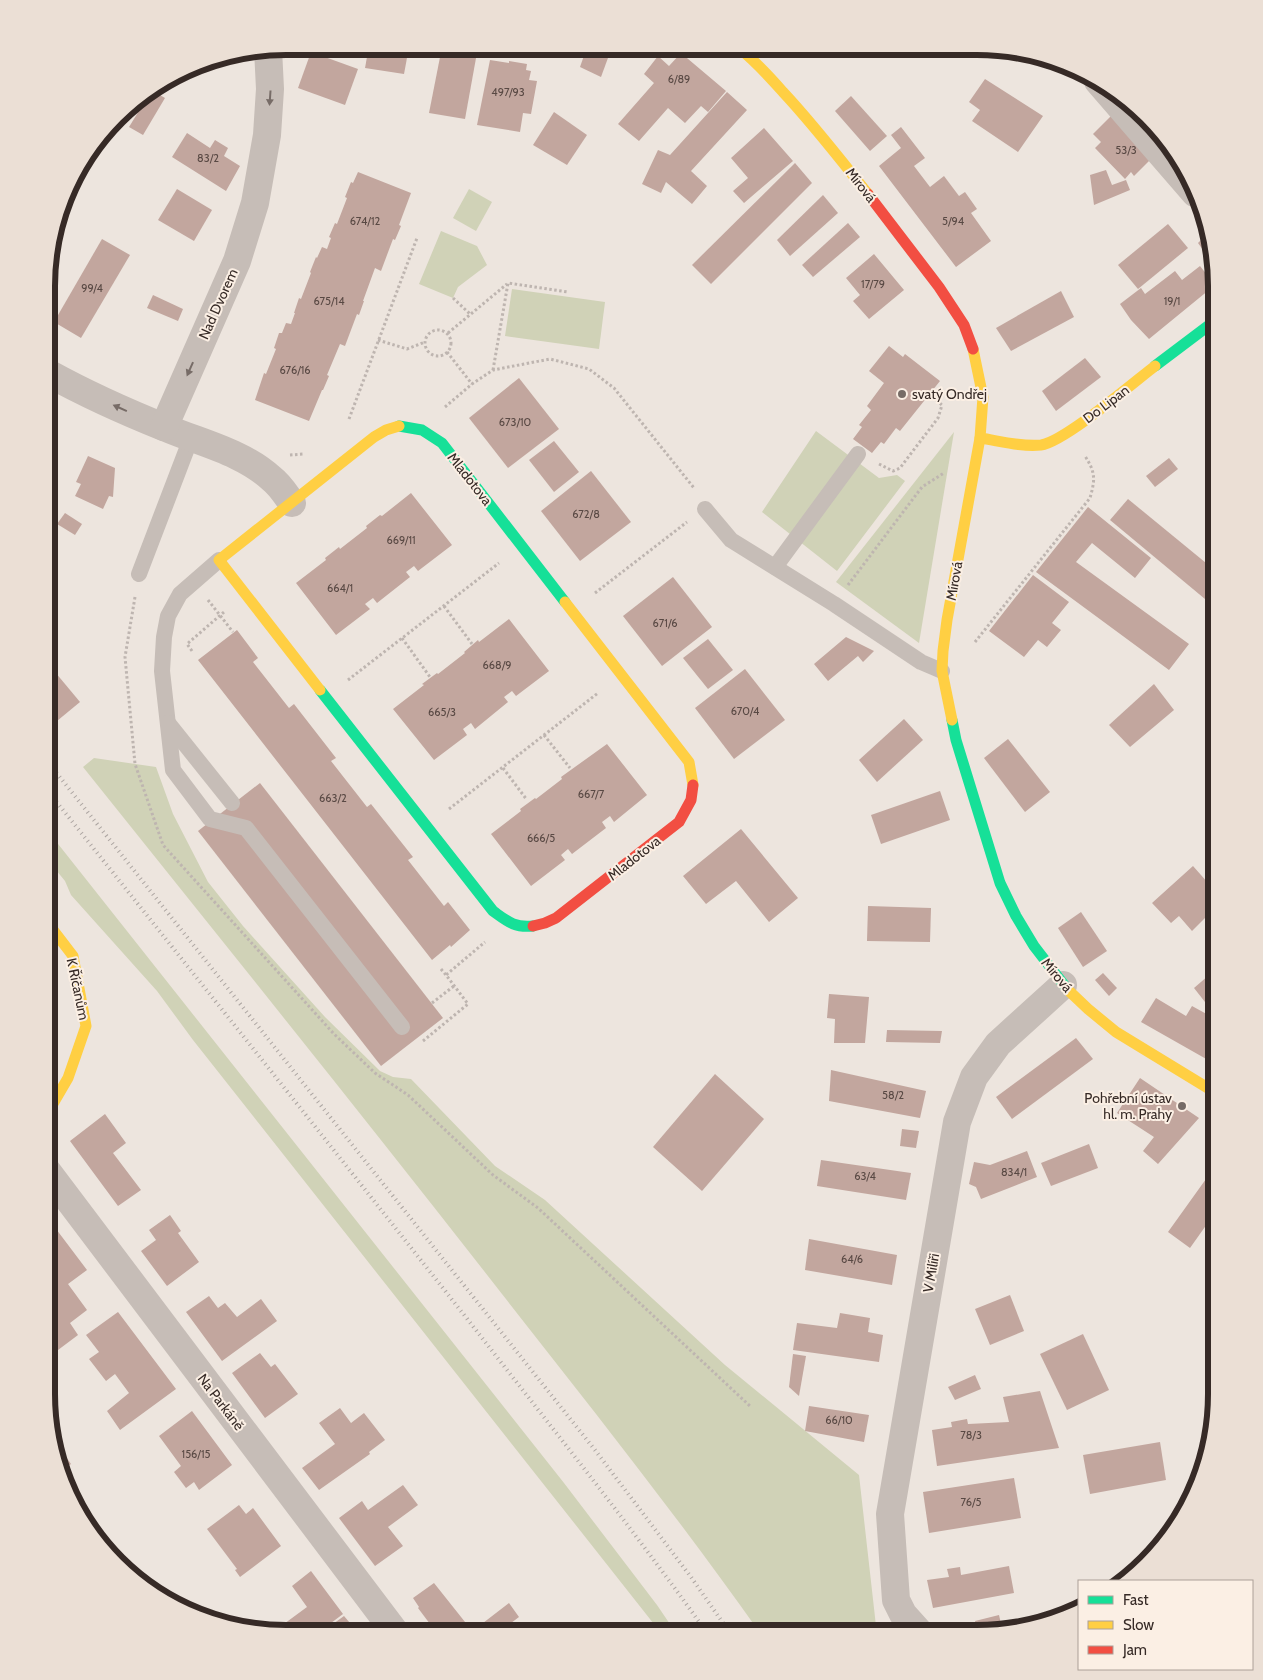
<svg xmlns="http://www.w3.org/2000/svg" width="1263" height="1680" font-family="Cabin,sans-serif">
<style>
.green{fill:#d0d2b7}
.building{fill:#c2a69e}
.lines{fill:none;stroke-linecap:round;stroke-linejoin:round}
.path{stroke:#beb5b0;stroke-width:3;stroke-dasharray:2.5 2.5;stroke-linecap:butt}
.lane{stroke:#c6bdb7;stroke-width:16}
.street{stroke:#c6bdb7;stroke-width:28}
.fast{stroke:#16e098;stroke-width:11}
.slow{stroke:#ffcf43;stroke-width:11}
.jam{stroke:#f24e42;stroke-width:11}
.rail{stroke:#ada6a2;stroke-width:4;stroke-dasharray:1 4;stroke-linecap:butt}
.oneway{fill:#776c67}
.poi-dot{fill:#766b66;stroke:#fbefe4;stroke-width:2}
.labels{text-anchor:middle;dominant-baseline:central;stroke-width:4;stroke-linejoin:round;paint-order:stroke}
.number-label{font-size:11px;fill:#594944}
.street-label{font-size:14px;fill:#362a26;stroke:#fbefe4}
.poi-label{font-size:14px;fill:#362a26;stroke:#fbefe4;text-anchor:start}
.rim{fill:none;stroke:#362a26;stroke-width:6}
</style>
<rect width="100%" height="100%" fill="#ede5de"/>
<g class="green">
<path d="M469,189L492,202L476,231L453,218Z"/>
<path d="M441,231L477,246L487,265L458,287L453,298L419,284Z"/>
<path d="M512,289L605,302L599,349L505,336Z"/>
<path d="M816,431L879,478L897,475L905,481L837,571L762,512Z"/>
<path d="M954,432L919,643L836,582Z"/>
<path d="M94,758L156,767L173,814L208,882L243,926L325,1017L380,1071L393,1077L411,1079L495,1166L545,1200L725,1365L859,1475L876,1626L861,1633H760C678,1517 590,1406 502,1294C364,1117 223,942 83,767Z"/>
<path d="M47,830L564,1483L657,1605L676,1633H661L193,1040L157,991L71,895L65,881L47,859Z"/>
</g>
<g class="building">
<path d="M369,46L409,47L404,74L365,68Z"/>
<path d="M442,47H478L465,119L429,113Z"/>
<path d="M587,47H612L601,77L580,67Z"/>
<path d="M1010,49L1023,52L1018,57Z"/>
<path d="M311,52L358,69L345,105L298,88Z"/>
<path d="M681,53L726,91L708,112L701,106L685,123L668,108L639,141L618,124L654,83L644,74L658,56L669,66Z"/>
<path d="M490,60L509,63V61L527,64L526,70L531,71L529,80L537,81L531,114L523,113L520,132L477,125Z"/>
<path d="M985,79L1043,116L1018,152L972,121L980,110L969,102Z"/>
<path d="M153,91L165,98L143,135L129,127L150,93Z"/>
<path d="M727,92L747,110L691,171L707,186L692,204L666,182L661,193L642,184L658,150L670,155Z"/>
<path d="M851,96L887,136L870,151L835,111Z"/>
<path d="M554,112L587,135L567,165L533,145Z"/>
<path d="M1113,114L1154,156L1134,176L1131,172L1125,179L1095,148L1101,142L1093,134Z"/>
<path d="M901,127L925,158L914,166L930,187L944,176L959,196L965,192L977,209L971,213L991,241L956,267L879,166L901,148L891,135Z"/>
<path d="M764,128L793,161L744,203L733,191L748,178L731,158Z"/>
<path d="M187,133L210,148L215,140L228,148L224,156L240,166L226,191L172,157Z"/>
<path d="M795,163L812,183L711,284L692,265Z"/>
<path d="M1106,170L1112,185L1126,180L1130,190L1094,205L1090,175Z"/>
<path d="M358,172L411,193L399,225L401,226L395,240L393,239L381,271L375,268L363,301H364L359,315L357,314L345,346L340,344L327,375L329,376L323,390H322L309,421L255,400L264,373L266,374L276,349L274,348L279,333H282L286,323L291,324L295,313H294L299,298L301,299L311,273L310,272L316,257L317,258L322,247L327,249L331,238L329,237L335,223L337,224L347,198L345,197L351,182L353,183Z"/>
<path d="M177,189L212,210L194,241L158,220Z"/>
<path d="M823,195L838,213L790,256L777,240Z"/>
<path d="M848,223L860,237L813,277L802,265Z"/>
<path d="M1168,224L1188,248L1138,289L1118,265Z"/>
<path d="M1205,236L1211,261L1198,243Z"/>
<path d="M102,239L130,255L81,338L54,322Z"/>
<path d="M874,254L904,290L869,319L853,301L860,295L846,278Z"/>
<path d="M1200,266L1215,285L1149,339L1131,320L1120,304L1141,288L1145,294L1175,271L1182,280Z"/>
<path d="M1061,291L1074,317L1011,351L996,328Z"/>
<path d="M153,295L183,309L178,321L147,308Z"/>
<path d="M889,346L903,357L905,354L940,381L900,431L896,428L884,444L881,442L872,453L853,439L862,427L859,425L871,410L867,406L884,383L869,371Z"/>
<path d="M1085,358L1101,377L1056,411L1042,391Z"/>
<path d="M519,378L559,429L508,468L469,418Z"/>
<path d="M554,441L579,472L554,492L529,460Z"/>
<path d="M88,456L115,468L113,497L109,496L103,509L75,496L81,484L76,482Z"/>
<path d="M1169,458L1178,469L1155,487L1146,476Z"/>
<path d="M591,471L631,522L580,561L541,511Z"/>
<path d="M411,493L452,545L418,571L414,566L406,572L410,577L377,603L373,598L365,604L370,609L336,635L296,583L326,560L325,558L339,547L340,549L367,528L366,526L380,515L382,516Z"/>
<path d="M1128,499L1217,572V609L1110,520Z"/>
<path d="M1088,507L1151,558L1135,578L1092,543L1076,562L1189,644L1169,670L1036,572Z"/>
<path d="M65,513L82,524L75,535L57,524Z"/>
<path d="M1033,575L1069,602L1052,623L1061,630L1047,647L1038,640L1024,657L989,631Z"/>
<path d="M673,577L712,627L662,666L623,616Z"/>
<path d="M509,619L549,671L516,696L512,691L504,697L508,702L475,729L471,723L463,729L467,735L434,760L393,709L424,685L422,684L437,673L438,674L465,653L464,652L478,640L479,642Z"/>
<path d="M237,630L258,658L253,662L289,708L294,704L336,758L331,761L367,807L371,804L413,857L408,860L444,906L448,902L470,930L451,947L450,945L432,960L198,660Z"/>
<path d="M846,637L874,651L863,662L858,656L828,681L814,664Z"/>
<path d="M708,639L733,670L708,689L683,658Z"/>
<path d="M745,669L785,720L734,759L695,708Z"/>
<path d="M55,672L80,702L57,721L48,710V678Z"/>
<path d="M1154,684L1174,710L1130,747L1109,725Z"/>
<path d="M904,719L923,740L877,782L859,760Z"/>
<path d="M1008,739L1050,792L1025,812L984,758Z"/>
<path d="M607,744L647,795L614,822L610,816L602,822L606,828L572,854L568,849L561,855L565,860L531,886L491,834L521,811L520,809L535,798L536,799L562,779L561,777Z"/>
<path d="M260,783L443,1018L381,1066L198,831Z"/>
<path d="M940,791L950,820L881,844L871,815Z"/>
<path d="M741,829L798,898L769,922L736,881L706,904L683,876Z"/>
<path d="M1193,866L1216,892V907L1192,931L1179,916L1171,923L1152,903Z"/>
<path d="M868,906L931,908L930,942L867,941Z"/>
<path d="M1081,912L1107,951L1083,967L1058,928Z"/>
<path d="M1216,969V1016L1194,988Z"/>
<path d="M1103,973L1117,988L1109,996L1095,980Z"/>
<path d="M829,994L869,997L865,1043H834L835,1019L827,1018Z"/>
<path d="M1156,998L1186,1016L1192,1006L1212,1017L1206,1028L1216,1034V1046L1208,1060L1141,1022Z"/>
<path d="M887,1030L942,1031L940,1043L886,1042Z"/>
<path d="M1076,1038L1093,1059L1012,1119L996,1097Z"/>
<path d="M831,1070L926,1091L920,1118L829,1101Z"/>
<path d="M715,1074L764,1119L702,1191L653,1147Z"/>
<path d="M1140,1078L1199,1118L1158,1164L1143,1151L1154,1137L1117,1113Z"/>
<path d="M105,1114L126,1143L113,1153L141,1190L118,1206L70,1141Z"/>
<path d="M902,1129L919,1131L916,1148L900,1146Z"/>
<path d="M1089,1144L1098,1168L1051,1186L1041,1163Z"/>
<path d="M1027,1151L1037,1177L981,1199L976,1187L969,1184L974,1162L990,1165Z"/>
<path d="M821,1160L911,1173L906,1200L817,1186Z"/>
<path d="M1216,1165V1230L1207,1224L1190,1248L1168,1232Z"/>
<path d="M170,1215L181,1231L178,1233L199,1262L167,1286L141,1251L156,1240L149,1230Z"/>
<path d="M47,1217L87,1270L68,1284L87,1310L70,1323L78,1335L58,1350L46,1336V1312L52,1308L48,1303L53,1299L46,1290Z"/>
<path d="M809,1239L897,1255L892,1285L805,1270Z"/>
<path d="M1010,1295L1024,1331L990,1345L975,1309Z"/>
<path d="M209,1296L218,1308L225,1303L237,1317L261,1299L277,1321L222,1361L186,1312Z"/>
<path d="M118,1312L176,1389L120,1430L107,1411L129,1393L115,1374L106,1381L89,1359L99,1352L86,1335Z"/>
<path d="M840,1313L870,1318L868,1332L883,1335L879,1362L793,1350L797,1323L837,1328Z"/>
<path d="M1083,1334L1109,1390L1067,1410L1040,1354Z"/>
<path d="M260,1353L271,1367L275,1364L298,1394L265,1418L232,1373Z"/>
<path d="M793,1354L806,1356L799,1396L789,1387Z"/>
<path d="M975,1375L981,1389L955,1400L948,1387Z"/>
<path d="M1040,1391L1059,1448L937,1466L932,1430L952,1427L951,1422L967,1419L968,1424L1009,1422L1003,1397Z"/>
<path d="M809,1406L869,1415L864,1442L805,1431Z"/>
<path d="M340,1408L351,1423L364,1413L385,1440L369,1452L370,1454L319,1490L302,1468L335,1444L319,1423Z"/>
<path d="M192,1411L232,1465L199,1490L194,1482L186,1488L174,1472L181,1466L159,1436Z"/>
<path d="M1160,1442L1166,1480L1090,1494L1083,1455Z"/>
<path d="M58,1445L71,1464L64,1469L60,1455Z"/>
<path d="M1014,1478L1021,1518L929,1533L923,1492Z"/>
<path d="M403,1485L418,1505L388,1527L403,1546L375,1566L339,1518L362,1501L368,1510Z"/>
<path d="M239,1505L246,1514L253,1508L281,1546L240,1577L235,1570L237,1569L207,1529Z"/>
<path d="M1009,1566L1014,1593L933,1608L927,1580L949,1577L947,1569L960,1567L961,1575Z"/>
<path d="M311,1571L343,1614L319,1632H273L307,1607L292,1586Z"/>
<path d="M434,1583L469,1627L462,1632H436L418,1608L419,1607L413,1598Z"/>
<path d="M509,1603L519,1617L499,1632H491L490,1628L483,1623Z"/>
<path d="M999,1615L1002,1628L978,1634L975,1621Z"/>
<path d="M344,1616L355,1629L351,1632H322Z"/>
</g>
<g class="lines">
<g class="path">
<path d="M453,298L470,314"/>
<circle cx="438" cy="343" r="13"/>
<path d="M448,333L507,284"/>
<path d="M378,340L407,349L425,342"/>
<path d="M447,352L472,384"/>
<path d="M493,370L508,283L568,292"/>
<path d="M445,407L472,384L493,370L550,359L589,369L614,388L694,488"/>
<path d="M349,419L417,238"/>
<path d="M290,455L304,454"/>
<path d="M879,464L893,471L900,468L938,418L942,405L929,394"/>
<path d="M848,585L922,487L944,473"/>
<path d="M595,593L687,522"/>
<path d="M135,597L125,657L135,764L163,845L334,1034L375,1073L408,1095L493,1175L538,1208L751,1407"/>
<path d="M208,600L233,632"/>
<path d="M444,606L472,644"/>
<path d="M402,638L430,677"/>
<path d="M975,642L1090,498C1095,480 1096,473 1085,456"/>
<path d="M192,651L187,644L224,612"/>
<path d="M348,680L499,563"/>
<path d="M544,735L570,768"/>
<path d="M503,768L527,800"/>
<path d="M449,809L598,693"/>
<path d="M441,969L446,975"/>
<path d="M432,1003L454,986"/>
<path d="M423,1041L468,1004L446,975L485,942"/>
</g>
<g class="lane">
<path d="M705,509L731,540L834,604L921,662L942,671"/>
<path d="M219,560L180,594L168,616L164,637L162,671L173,770L210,819L246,828L402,1027"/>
<path d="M775,567L858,454"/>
<path d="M139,574L191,438"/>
<path d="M168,723L232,803"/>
</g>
<g class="street">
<path d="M1098,81L1195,193"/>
<path d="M48,373C86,394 126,412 166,428C201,443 243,452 272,479C280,485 286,495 292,503"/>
<path d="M164,427L237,261L255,203L267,135L270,89L268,49"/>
<path d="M47,1171L395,1632"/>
<path d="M921,1634L903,1614L896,1600L890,1514L957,1122L974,1077L998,1044L1063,985"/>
</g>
<g class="fast">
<path d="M1155,366L1212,323L1217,321"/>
<path d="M399,426L422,430L442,443L565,602"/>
<path d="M320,690L493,911C507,921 514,928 533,926"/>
<path d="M952,720L956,740L1000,883L1016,916L1034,946L1068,990"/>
</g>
<g class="slow">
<path d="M739,48C755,61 769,76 783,92C813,124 840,159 868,194"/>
<path d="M980,438C1000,441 1021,447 1041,445C1064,442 1133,383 1155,366"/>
<path d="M565,602L689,762L693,785"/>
<path d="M320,690L219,560L374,437L386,430L399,426"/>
<path d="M952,720L942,671L943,651L947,620L980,438L983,397L973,349"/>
<path d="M47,922L73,956L86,1026L68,1078L47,1114"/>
<path d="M1068,990L1088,1009L1116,1032L1216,1093"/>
</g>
<g class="jam">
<path d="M868,194L939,287L964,325L973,349"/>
<path d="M533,926L545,923L556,918L679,822L691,800L693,785"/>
</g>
<g class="rail">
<path d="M47,761L595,1450L691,1577L730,1633"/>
<path d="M47,790C189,968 331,1146 472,1325C551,1427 632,1527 707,1633"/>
</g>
</g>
<defs><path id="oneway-solid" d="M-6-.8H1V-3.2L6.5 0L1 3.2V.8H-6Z" transform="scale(1.25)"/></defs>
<g class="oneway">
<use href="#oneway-solid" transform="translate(270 98) rotate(94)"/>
<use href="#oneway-solid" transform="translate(190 369) rotate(114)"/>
<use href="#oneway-solid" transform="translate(120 408) rotate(-156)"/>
</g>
<g class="poi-dot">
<circle cx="902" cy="394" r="5"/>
<circle cx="1182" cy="1106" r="5"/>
</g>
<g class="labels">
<g class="number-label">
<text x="679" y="79">6/89</text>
<text x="508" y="92">497/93</text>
<text x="1126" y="150">53/3</text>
<text x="208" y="158">83/2</text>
<text x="365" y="221">674/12</text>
<text x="953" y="221">5/94</text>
<text x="873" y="284">17/79</text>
<text x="92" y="288">99/4</text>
<text x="329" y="301">675/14</text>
<text x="1172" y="301">19/1</text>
<text x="295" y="370">676/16</text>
<text x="515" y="422">673/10</text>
<text x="586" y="514">672/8</text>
<text x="401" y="540">669/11</text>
<text x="340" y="588">664/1</text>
<text x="665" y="623">671/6</text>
<text x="497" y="665">668/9</text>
<text x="745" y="711">670/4</text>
<text x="442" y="712">665/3</text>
<text x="591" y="794">667/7</text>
<text x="333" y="798">663/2</text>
<text x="541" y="838">666/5</text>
<text x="893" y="1095">58/2</text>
<text x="1014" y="1172">834/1</text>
<text x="865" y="1176">63/4</text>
<text x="852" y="1259">64/6</text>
<text x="839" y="1420">66/10</text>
<text x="971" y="1435">78/3</text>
<text x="196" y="1454">156/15</text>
<text x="971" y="1502">76/5</text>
</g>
<g class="street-label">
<text transform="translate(861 185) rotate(52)">Mírová</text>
<text transform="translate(218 304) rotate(-66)">Nad Dvorem</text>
<text transform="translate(1106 404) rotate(-37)">Do Lipan</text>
<text transform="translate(470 479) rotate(52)">Mladotova</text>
<text transform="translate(954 581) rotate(-80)">Mírová</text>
<text transform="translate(634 858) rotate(-38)">Mladotova</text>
<text transform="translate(1057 975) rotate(50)">Mírová</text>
<text transform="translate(78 989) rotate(78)">K Říčanům</text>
<text transform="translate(931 1273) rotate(-80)">V Milíři</text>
<text transform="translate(221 1402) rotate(53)">Na Parkáně</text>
</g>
<g class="poi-label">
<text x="912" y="394">svatý Ondřej</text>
<text x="1172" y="1098" text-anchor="end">Pohřební ústav<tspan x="1172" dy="16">hl. m. Prahy</tspan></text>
</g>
</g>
<path d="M0 0H1263V1680H0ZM286 55H977A231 231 0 0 1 1208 286V1394A231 231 0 0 1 977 1625H286A231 231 0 0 1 55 1394V286A231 231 0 0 1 286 55Z" fill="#ebdfd5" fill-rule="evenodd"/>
<path class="rim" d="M286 55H977A231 231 0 0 1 1208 286V1394A231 231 0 0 1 977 1625H286A231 231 0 0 1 55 1394V286A231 231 0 0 1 286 55Z"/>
<rect x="1078" y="1580" width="175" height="90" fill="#fbefe4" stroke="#aca098"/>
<rect x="1088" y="1596" width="25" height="8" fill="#16e098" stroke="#aca098"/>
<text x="1123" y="1605" font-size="15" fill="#362a26">Fast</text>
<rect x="1088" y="1621" width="25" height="8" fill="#ffcf43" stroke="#aca098"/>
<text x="1123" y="1630" font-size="15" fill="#362a26">Slow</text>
<rect x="1088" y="1646" width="25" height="8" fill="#f24e42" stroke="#aca098"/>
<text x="1123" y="1655" font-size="15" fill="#362a26">Jam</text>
</svg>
